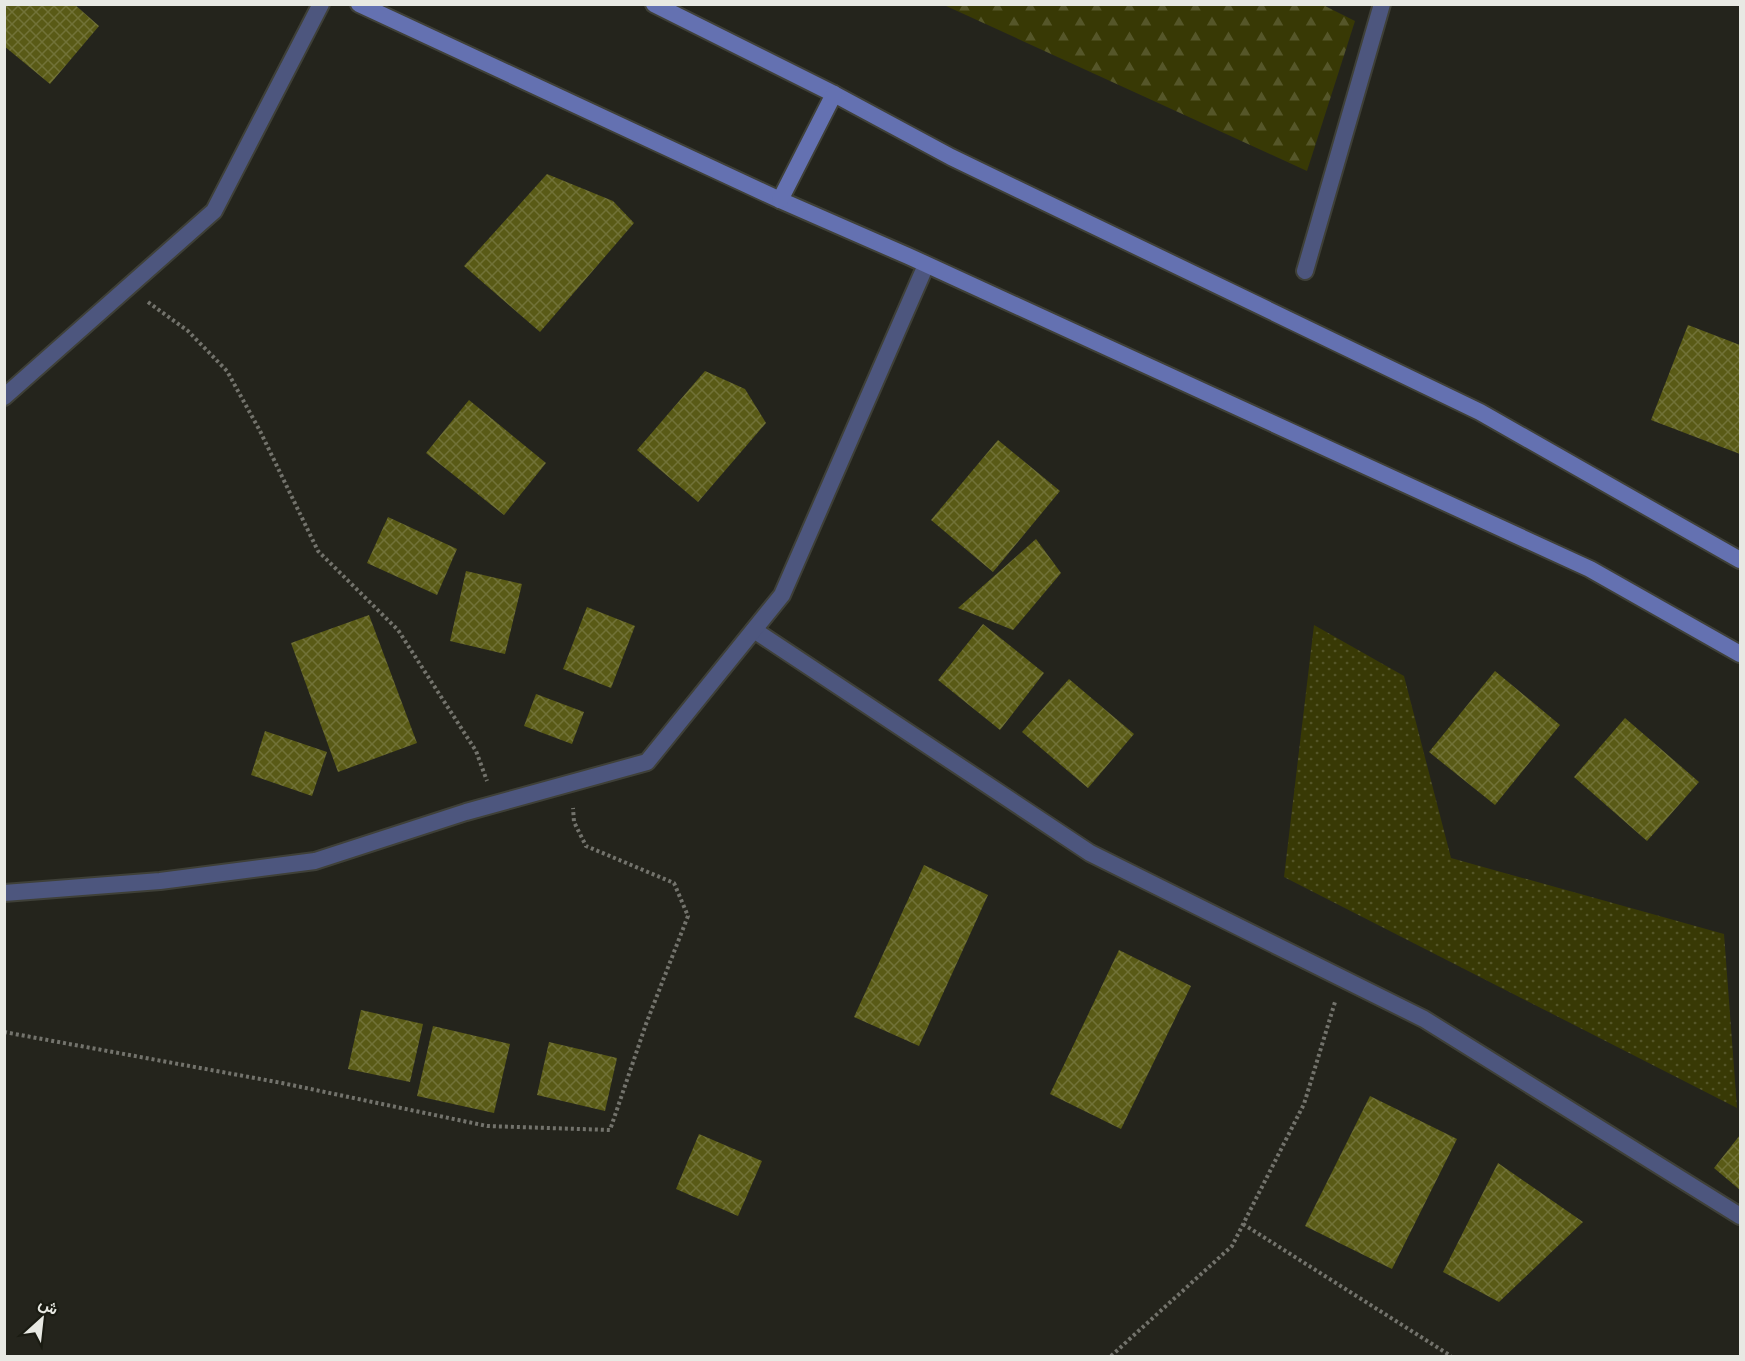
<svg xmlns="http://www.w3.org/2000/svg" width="1745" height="1361" font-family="Montserrat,Vazirmatn,sans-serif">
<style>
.green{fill:url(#green-dots)}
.forest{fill:url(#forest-firs)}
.building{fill:url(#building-cross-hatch)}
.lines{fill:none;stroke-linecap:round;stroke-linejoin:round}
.minor-casing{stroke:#3f4038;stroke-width:20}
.secondary-casing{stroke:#3f4038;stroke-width:20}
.path{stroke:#73736c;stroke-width:4;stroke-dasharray:3 3;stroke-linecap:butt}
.minor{stroke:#4d567e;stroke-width:16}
.secondary{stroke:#6471b1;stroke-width:16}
</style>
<defs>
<pattern id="green-dots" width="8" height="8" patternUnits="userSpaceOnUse" patternTransform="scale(1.5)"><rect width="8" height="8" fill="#383905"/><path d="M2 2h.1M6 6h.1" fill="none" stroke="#555629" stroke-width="1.8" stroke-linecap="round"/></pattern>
<pattern id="forest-firs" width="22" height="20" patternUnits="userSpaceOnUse" patternTransform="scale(1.5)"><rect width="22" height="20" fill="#383905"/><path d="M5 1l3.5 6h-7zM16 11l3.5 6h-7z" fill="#555629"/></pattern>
<pattern id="building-cross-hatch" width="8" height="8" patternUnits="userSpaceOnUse" patternTransform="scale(1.5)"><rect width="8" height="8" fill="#595a16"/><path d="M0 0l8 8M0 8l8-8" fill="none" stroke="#717238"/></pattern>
</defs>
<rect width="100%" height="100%" fill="#24241c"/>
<path class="green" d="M1314,625L1404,676L1451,858L1724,934L1737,1108L1284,877Z"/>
<path class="forest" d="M1323,5L1355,21L1307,171L944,5Z"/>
<g class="building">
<path d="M4,4H74L99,26L50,84L4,46Z"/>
<path d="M547,174L613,201L634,223L540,332L464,266Z"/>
<path d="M1688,325L1740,345V454L1651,420Z"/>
<path d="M705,371L745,389L766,423L698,502L637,450Z"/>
<path d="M469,400L546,463L504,515L426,453Z"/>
<path d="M998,440L1060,491L993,572L931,520Z"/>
<path d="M388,517L457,549L437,595L367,563Z"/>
<path d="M1036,539L1061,573L1013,630L958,608Z"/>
<path d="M466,571L522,584L505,654L450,641Z"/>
<path d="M587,607L635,626L611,688L563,669Z"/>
<path d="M369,615L417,743L338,772L291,643Z"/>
<path d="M983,624L1044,673L1000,730L938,680Z"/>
<path d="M1495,671L1560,725L1495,805L1429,752Z"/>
<path d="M1069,679L1134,734L1088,788L1022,732Z"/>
<path d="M536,694L584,712L572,744L524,726Z"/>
<path d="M1625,718L1699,782L1647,841L1574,777Z"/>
<path d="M265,731L327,752L312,796L251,775Z"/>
<path d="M924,865L988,895L919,1046L854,1017Z"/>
<path d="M1119,950L1191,986L1121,1129L1050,1094Z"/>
<path d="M361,1010L423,1024L410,1082L348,1069Z"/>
<path d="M433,1026L510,1044L494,1113L417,1096Z"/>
<path d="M549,1042L617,1058L605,1111L537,1095Z"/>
<path d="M1370,1096L1457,1139L1392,1269L1305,1226Z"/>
<path d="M699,1134L762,1161L738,1216L676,1189Z"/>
<path d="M1740,1135V1190L1714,1168Z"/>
<path d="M1498,1163L1583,1222L1499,1302L1443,1272Z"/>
</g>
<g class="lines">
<defs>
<g id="minor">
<path d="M1305,271L1382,4"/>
<path d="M4,397L214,211L321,4"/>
<path d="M754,630L1090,853L1424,1019L1740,1216"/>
<path d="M4,893L160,881L315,861L466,812L647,762L782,595L926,265"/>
</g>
<g id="secondary">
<path d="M359,4L780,200L908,256L1590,569L1740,654"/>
<path d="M654,4L834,94L951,157L1480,412L1740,560"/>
<path d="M780,200L834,94"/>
</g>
</defs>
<use href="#minor" class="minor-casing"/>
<use href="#secondary" class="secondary-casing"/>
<g class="path">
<path d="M148,302L188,331L227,371L260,431L318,551L398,630L476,751L487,781"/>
<path d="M4,1032L282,1083L487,1126L610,1130L646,1024L688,916L674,883L586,846L574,822L573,808"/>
<path d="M1243,1224L1451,1356"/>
<path d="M1111,1356L1232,1246L1304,1104L1335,1002"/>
</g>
<use href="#minor" class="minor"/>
<use href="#secondary" class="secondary"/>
</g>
<rect width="1745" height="1361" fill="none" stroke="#e8e9e3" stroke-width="12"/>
<g transform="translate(42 1319) rotate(27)" stroke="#1a1b12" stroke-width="4.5" paint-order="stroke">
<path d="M0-4.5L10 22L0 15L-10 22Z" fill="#e8e9e3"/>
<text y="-9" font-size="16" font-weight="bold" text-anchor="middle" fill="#e8e9e3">ش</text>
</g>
</svg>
